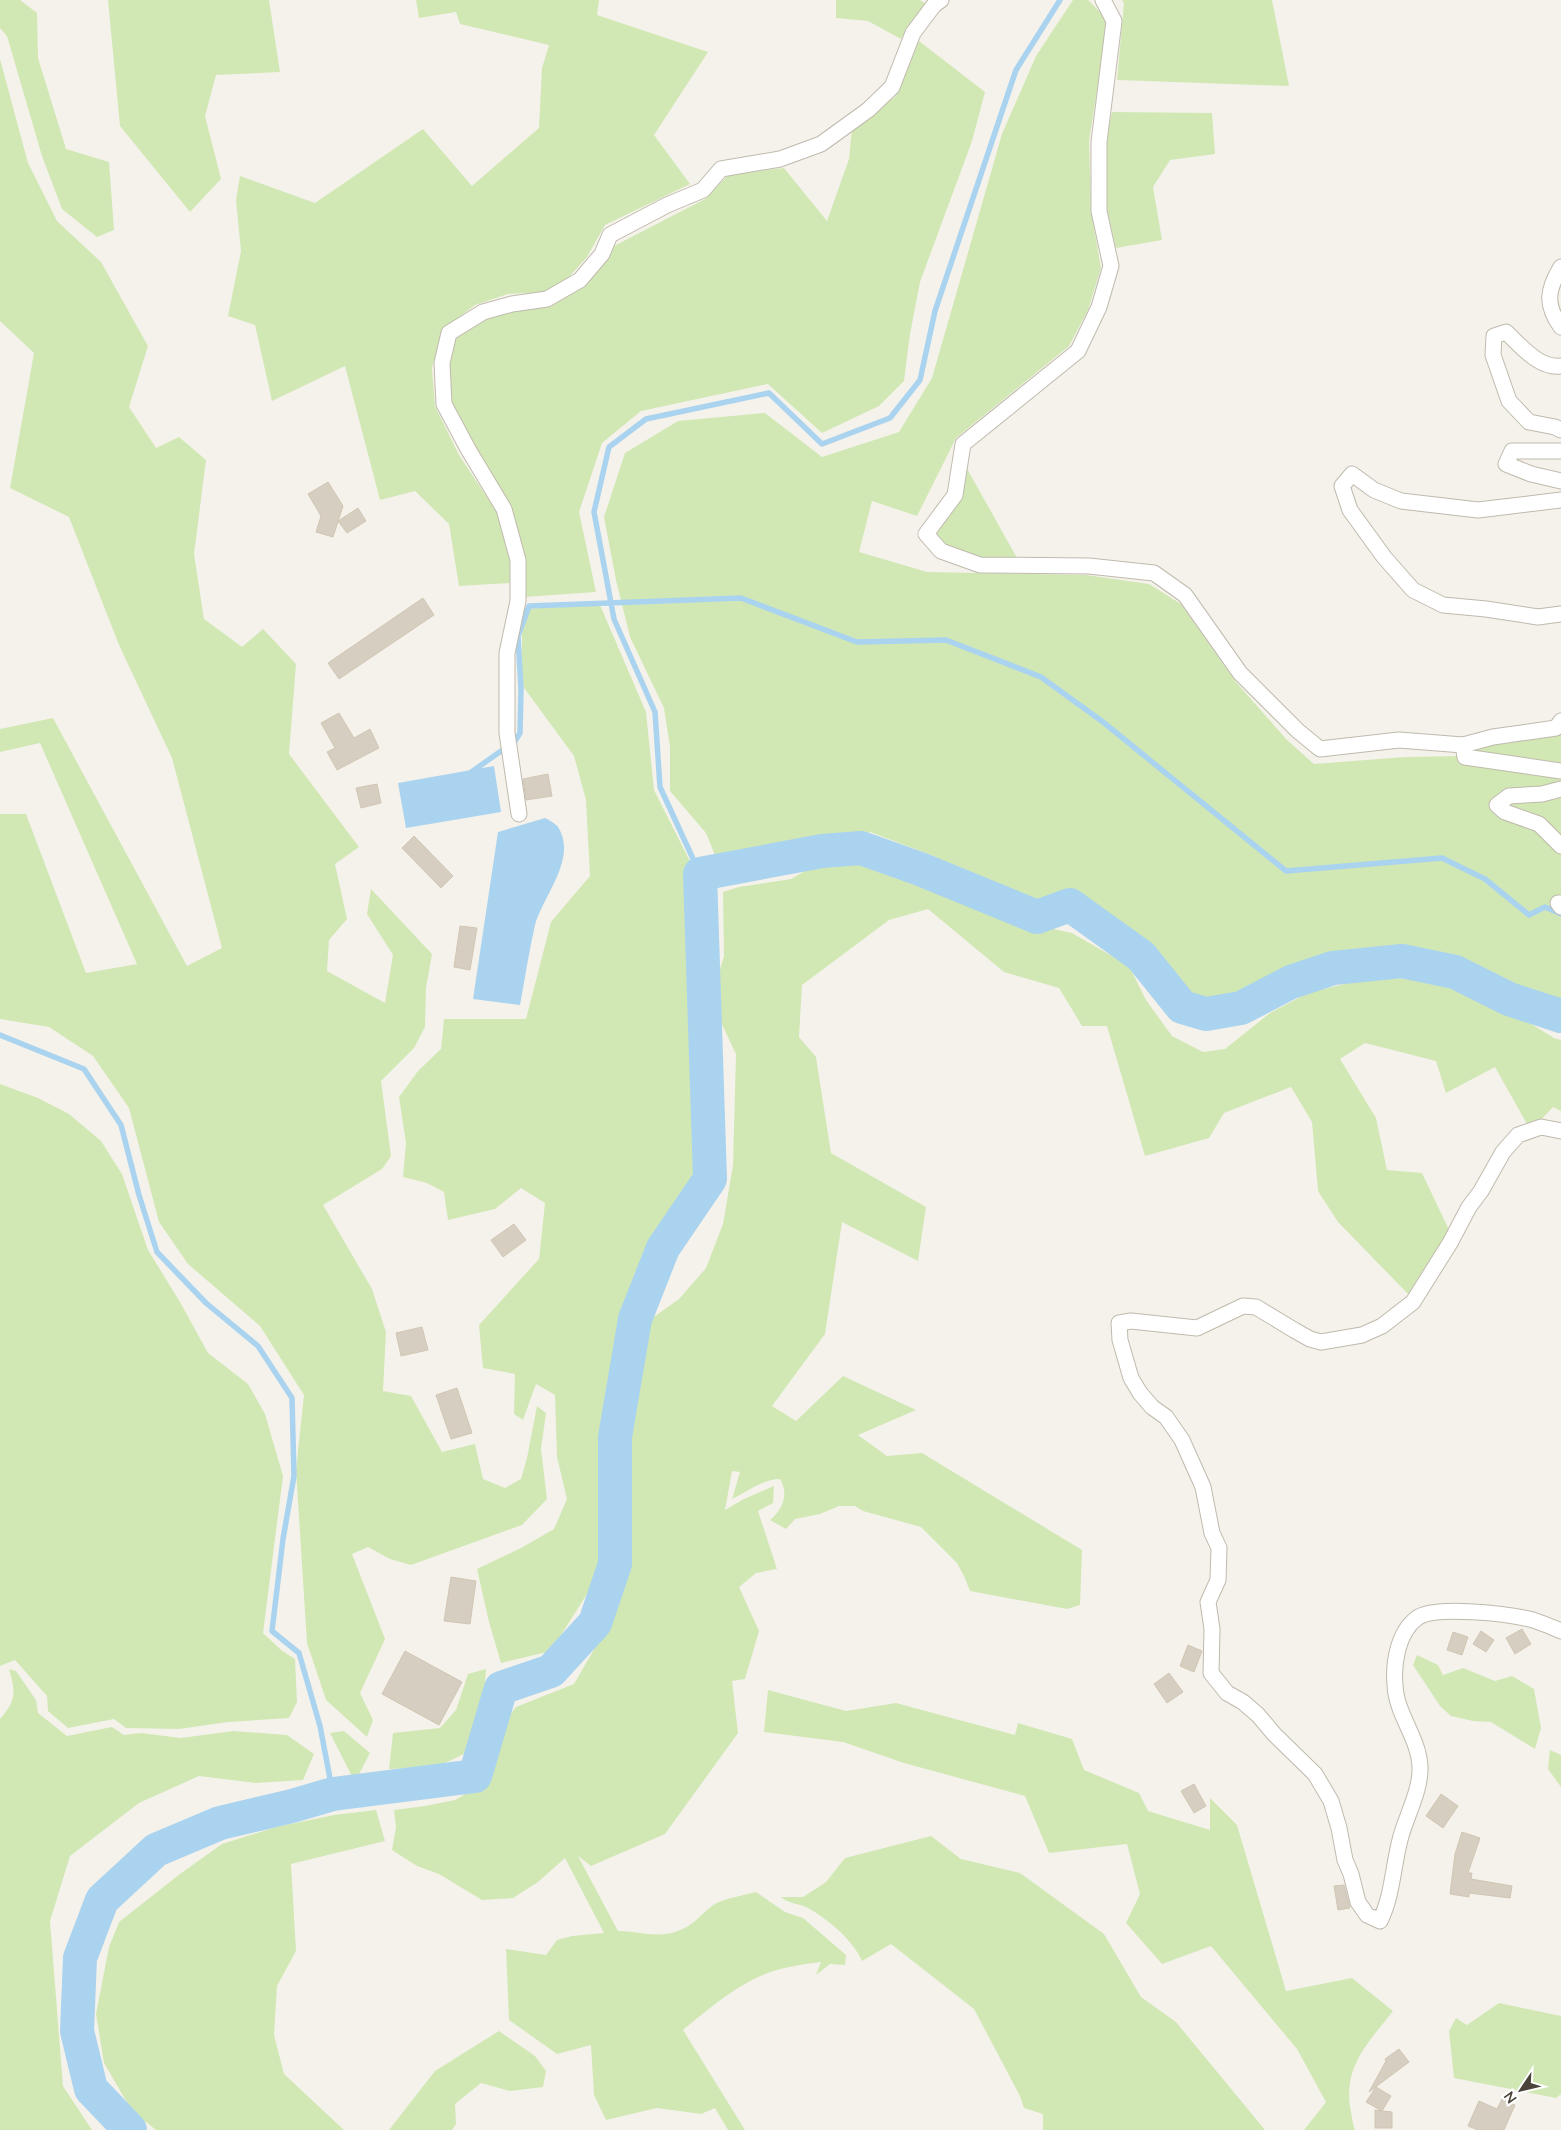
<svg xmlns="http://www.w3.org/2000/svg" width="1561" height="2130" font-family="Lato,sans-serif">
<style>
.green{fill:#d1e8b5}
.water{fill:#aad3ef}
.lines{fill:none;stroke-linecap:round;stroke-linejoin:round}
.stream{stroke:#aad3ef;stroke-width:5.5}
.river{stroke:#aad3ef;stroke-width:34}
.building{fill:#d6cec0;stroke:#d1c6b4}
.street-casing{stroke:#c0baad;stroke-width:17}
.street{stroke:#fff;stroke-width:15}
</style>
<rect width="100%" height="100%" fill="#f5f2eb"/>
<g class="green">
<path d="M0,0H20L37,13L38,58L66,149L109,162L114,230L97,237L62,209L42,156L7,36L0,28Z"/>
<path d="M108,0H269L280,72L216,75L205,116L221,179L190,212L120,126Z"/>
<path d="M416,0H599L597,15L708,52L654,135L690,184L605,225L587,257L569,277L544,292L508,294L475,305L442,330L432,368L435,406L459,455L500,517L512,564L510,583L459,586L449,524L415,491L380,500L345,366L272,401L255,325L228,316L241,251L236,200L240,176L315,203L423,129L472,186L539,128L542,68L549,45L460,24L456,12L419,18Z"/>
<path d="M836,0H920L926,4L901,39L868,21L836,18Z"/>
<path d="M1073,0H1088L1108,20L1089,141L1091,211L1101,268L1088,310L1069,346L956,438L917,516L872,501L859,552L927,572L1086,575L1149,584L1181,604L1235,681L1287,740L1314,764L1405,757L1460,756L1561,775V784L1523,794L1503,790L1494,802L1519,818L1561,851V1005L1459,959L1413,951L1347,950L1245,998L1206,1011L1189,1002L1158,959L1092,930L931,855L870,832L832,846L790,864L741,872L721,870L706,833L670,791V747L664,708L630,637L616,580L604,517L625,453L678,421L765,413L822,457L899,432L932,378L1002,134L1036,56Z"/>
<path d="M1122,0H1272L1289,86L1117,80L1124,3Z"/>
<path d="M919,41L985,92L972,141L920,282L910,334L904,381L879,406L822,433L768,384L641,411L602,443L579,512L596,592L524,597L523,555L448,399V359L457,335L487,314L585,283L614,246L705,199L729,174L784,168L827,221L849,159L852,129L896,96Z"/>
<path d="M0,59L28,163L57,221L101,262L148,346L129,407L156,448L179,437L206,460L194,554L204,619L242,647L263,629L296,664L289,754L359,847L335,864L347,919L329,940L327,971L385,1003L393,955L367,914L371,889L432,954L426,988L425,1027L414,1048L381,1081L391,1156L382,1169L323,1205L372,1289L386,1332L383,1391L411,1396L442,1452L475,1444L483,1479L505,1488L521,1479L527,1458L537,1406L546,1413L541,1449L547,1499L522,1525L411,1565L390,1559L368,1547L352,1554L385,1639L360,1693L373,1720L367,1737L326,1700L307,1643L296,1470L304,1395L260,1326L188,1264L159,1222L129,1108L93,1056L49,1027L0,1019V814H26L86,973L137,964L40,743L0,752V729L53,718L187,966L222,948L172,758L119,645L69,517L10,488L34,353L0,321Z"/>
<path d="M1112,112L1212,113L1215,154L1170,160L1153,187L1162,240L1116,248L1106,204L1107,134Z"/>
<path d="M965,465L1017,558L980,559L945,544L935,532Z"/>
<path d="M600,605L646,712L654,790L704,889L701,1179L626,1319L601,1434L607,1562L551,1651L501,1663L489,1622L477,1569L521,1548L554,1529L567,1499L557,1457L555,1395L536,1384L523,1420L514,1414L515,1374L483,1368L479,1325L539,1259L545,1203L521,1188L495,1209L448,1220L444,1192L427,1183L403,1177L406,1143L399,1097L418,1071L441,1049L444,1019H526L551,922L590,876L586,800L574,756L522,685V609Z"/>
<path d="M1561,728V766L1468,755L1472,749Z"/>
<path d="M1561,793V841L1503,806L1511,801Z"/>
<path d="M864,857L925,878L1044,927L1072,933L1129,966L1146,1000L1172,1036L1203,1052L1225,1049L1270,1013L1308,993L1348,983L1387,977L1431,982L1504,1007L1554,1038L1561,1040V1111L1553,1107L1539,1122L1527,1124L1495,1067L1446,1093L1436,1061L1365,1043L1340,1059L1376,1118L1387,1170L1422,1173L1449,1230L1408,1294L1338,1222L1318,1191L1312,1122L1291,1087L1224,1113L1209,1138L1145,1156L1107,1026H1082L1059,988L1004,972L928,909L889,920L802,985L799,1037L816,1057L831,1153L926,1207L918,1261L842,1222L825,1334L772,1406L796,1421L843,1376L916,1410L858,1435L887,1456L922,1453L1082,1550L1080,1605L1067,1609L970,1591L964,1576L957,1563L921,1527L863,1511L855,1506H839L820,1514L795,1519L786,1529L770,1520C783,1509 789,1494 780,1479C763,1479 747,1492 732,1499L740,1472L732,1471L725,1510L744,1499L774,1486L773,1503L758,1511L777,1569L756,1573L739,1587L759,1631L745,1679L732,1681L738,1733L665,1834L591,1866L578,1856L618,1931C637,1931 656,1938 675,1932C692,1927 699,1916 712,1906C721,1899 745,1895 756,1892L785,1912L803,1918L846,1955L845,1965L830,1964L816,1975L821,1962C799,1965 776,1968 756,1978C729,1991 706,2011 683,2030L745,2130H728L715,2108L701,2114L657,2108L606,2120L594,2095L591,2045L557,2054L509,2020L506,1949L546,1955L557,1940L572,1936L604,1933L565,1858L538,1882L513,1898L482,1900L439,1874L417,1866L392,1850L396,1827L394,1810L425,1806L455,1800L481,1785L495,1756L502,1725L516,1707L574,1684L611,1620L626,1569L630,1459L638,1359L644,1324L679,1299L706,1268L723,1224L733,1165L736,1054L717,1014V979L724,956L723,892L739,887L791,879L816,865L839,860Z"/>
<path d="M0,1084L38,1098L69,1114L101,1141L122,1174L148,1250L180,1302L208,1353L248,1384L265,1414L283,1476L263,1633L281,1650L295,1659L297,1702L289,1718L228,1722L179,1729L126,1728L114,1719L68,1728L48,1711L47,1696L15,1660L0,1666Z"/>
<path d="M1417,1655L1438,1665L1443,1675L1463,1668L1495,1681L1512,1676L1534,1689L1541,1728L1535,1749L1491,1722L1473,1721L1451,1716L1440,1706L1413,1665Z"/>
<path d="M9,1669L16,1671L36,1700L38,1713L67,1736L112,1727L124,1735L141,1733L181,1738L233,1731L287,1735L314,1754L303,1780L256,1783L199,1776L139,1803L70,1856L50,1921L63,2086L92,2130H0V1719C16,1700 16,1693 9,1669Z"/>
<path d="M486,1669L482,1723L470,1751L437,1767L389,1769L393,1733L440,1728L456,1710L468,1674Z"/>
<path d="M768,1690L846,1711L896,1703L1015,1735L1018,1723L1072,1739L1084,1770L1139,1793L1148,1811L1210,1830V1798L1237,1825L1286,1991L1352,1978L1393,2011C1369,2042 1344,2065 1350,2107C1352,2115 1352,2123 1355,2130H1304L1326,2102L1297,2049L1211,1946L1162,1964L1126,1923L1140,1894L1127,1844L1049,1853L1025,1796L904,1763L843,1742L764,1732Z"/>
<path d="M344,1731L370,1753L355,1782L330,1733Z"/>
<path d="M1550,1750L1561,1755V1787L1548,1769Z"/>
<path d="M376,1810L385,1841L291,1864L296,1951L277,1986L274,2035L284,2074L344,2130H156L132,2111L104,2063L96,2014L109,1947L119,1922L180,1874L222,1844L276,1827L334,1815Z"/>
<path d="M931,1836L961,1859L1020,1873L1104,1934L1141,1997L1176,2022L1265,2130H1043V2114L1024,2108L1020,2096L974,2009L891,1944L862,1961C853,1940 827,1918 806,1907C797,1903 789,1904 781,1897H803L826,1882L845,1858Z"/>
<path d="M1499,2003L1561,2016V2094L1556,2098L1454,2078L1449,2031L1456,2018L1467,2025Z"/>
<path d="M499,2031L535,2056L546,2071L543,2087L510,2091L481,2083L455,2104L456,2124L452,2130H389L435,2071Z"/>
</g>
<g class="water">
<path d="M494,766L501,812L406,828L398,783Z"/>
<path d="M545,818C549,820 555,823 558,827C578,858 543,896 535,925C529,951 525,978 520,1005L473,999L498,832Z"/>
</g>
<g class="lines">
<g class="stream">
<path d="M470,773L515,741L520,733L521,689L518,636L529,606L741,598L857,642L946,640L1041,677L1103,722L1286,871L1442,858L1485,879L1529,915L1545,907L1561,914"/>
<path d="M700,874L660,787L655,712L614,619L594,512L609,447L646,419L769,393L822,444L890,418L920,380L935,311L1016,70L1060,0"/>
<path d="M0,1035L84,1069L121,1125L139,1195L157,1252L206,1303L258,1346L292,1398L294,1476L283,1539L272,1631L299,1653L320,1726L333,1794"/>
</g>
<path class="river" d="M130,2130L91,2089L77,2031L80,1958L102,1900L156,1850L220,1823L292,1806L333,1794L475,1776L501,1688L551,1671L595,1623L615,1564V1437L635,1319L663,1248L710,1179L700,874L822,851L861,848L920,869L1037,917L1070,905L1141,956L1182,1007L1206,1014L1241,1008L1291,982L1333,968L1402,961L1455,972L1509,999L1561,1016"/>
</g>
<g class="building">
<path d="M328,482L343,506L333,537L316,532L321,516L308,494Z"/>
<path d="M358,508L366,521L347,533L338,521Z"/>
<path d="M423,598L434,615L339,679L328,663Z"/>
<path d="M339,713L354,738L370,729L379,748L337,770L327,752L335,748L321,723Z"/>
<path d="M548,774L552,796L526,800L523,779Z"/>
<path d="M377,784L381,803L361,808L356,788Z"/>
<path d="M414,836L453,876L441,888L402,848Z"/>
<path d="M460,926L477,928L470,970L454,967Z"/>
<path d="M514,1224L526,1240L503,1257L491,1240Z"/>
<path d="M422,1327L428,1350L401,1356L396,1333Z"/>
<path d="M457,1388L472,1433L451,1439L436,1395Z"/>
<path d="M451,1577L476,1581L470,1624L444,1621Z"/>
<path d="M1522,1629L1531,1644L1515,1654L1506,1638Z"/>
<path d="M1481,1631L1494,1640L1486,1652L1473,1644Z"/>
<path d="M1453,1632L1468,1637L1462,1655L1447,1650Z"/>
<path d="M1188,1645L1202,1651L1194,1672L1180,1666Z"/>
<path d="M405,1651L462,1682L439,1725L382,1694Z"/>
<path d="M1169,1673L1183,1692L1167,1703L1154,1684Z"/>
<path d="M1194,1784L1206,1806L1194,1813L1181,1791Z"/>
<path d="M1441,1794L1458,1806L1443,1828L1426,1816Z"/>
<path d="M1462,1832L1480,1838L1468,1873H1472L1471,1879L1512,1886L1510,1898L1469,1893V1897L1450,1894L1455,1854Z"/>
<path d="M1344,1885L1350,1908L1338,1910L1334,1886Z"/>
<path d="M1399,2049L1409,2062L1369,2092L1386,2061L1385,2059Z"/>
<path d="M1376,2087L1391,2096L1382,2111L1366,2102Z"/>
<path d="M1502,2099L1515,2105L1504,2130H1478L1468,2126L1479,2101L1497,2109Z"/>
<path d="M1375,2110L1392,2112V2128H1375Z"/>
</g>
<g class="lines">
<defs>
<g id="street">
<path d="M1103,0L1114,21L1099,142V211L1111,266L1099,307L1078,351L963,444L955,495L926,534L941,551L980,565L1089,566L1154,573L1185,595L1240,673L1298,731L1320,749L1399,740L1463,745L1493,737L1556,728L1561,721"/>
<path d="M1561,267C1547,290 1545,305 1561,327"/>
<path d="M1561,366C1539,369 1520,345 1506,332L1494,336L1493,355L1509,401L1529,422L1555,427L1561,430"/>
<path d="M1561,451H1512L1506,464L1531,474L1561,481"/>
<path d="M1561,500L1478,510L1401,501L1374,490L1352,474L1342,486L1350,510L1384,557L1413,590L1443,605L1486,609L1538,617L1561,614"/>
<path d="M1463,745L1465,757L1561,771"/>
<path d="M1561,789L1542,794L1509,796L1497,805L1505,812L1539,824L1561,846"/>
<path d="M519,814L507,733V653L518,601V560L504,509L468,449L444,404L442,363L449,333L483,312L512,304L547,299L580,280L602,254L610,235L667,205L703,190L721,169L780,159L821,144L868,110L892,87L913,33L934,5L941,0"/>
<path d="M1561,903H1558L1561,907"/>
<path d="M1561,1131L1541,1127L1518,1135L1503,1152L1481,1191L1469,1207L1450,1243L1413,1302L1382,1326L1362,1335L1321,1342L1310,1339L1294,1330L1256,1307L1243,1306L1197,1328L1131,1321L1119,1323L1120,1340L1131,1378L1140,1393L1152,1407L1166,1417L1182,1440L1203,1487L1212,1533L1219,1548L1218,1580L1208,1602L1212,1629L1211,1673L1227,1693L1243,1702L1258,1715L1274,1734L1315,1774L1331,1801L1339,1828L1345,1860L1351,1874L1358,1902L1367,1915L1380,1921C1393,1895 1393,1864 1401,1836C1407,1815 1421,1789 1420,1767C1419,1738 1396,1714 1395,1685C1393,1663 1398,1632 1417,1618C1435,1605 1510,1614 1533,1620C1542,1623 1552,1627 1561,1631"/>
</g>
</defs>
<use href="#street" class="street-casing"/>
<use href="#street" class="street"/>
</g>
<g transform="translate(1521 2090) rotate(235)" stroke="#ffffff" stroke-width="4" paint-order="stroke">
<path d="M0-4L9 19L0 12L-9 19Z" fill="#494339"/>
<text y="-8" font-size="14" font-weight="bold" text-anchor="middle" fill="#494339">N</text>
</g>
</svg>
